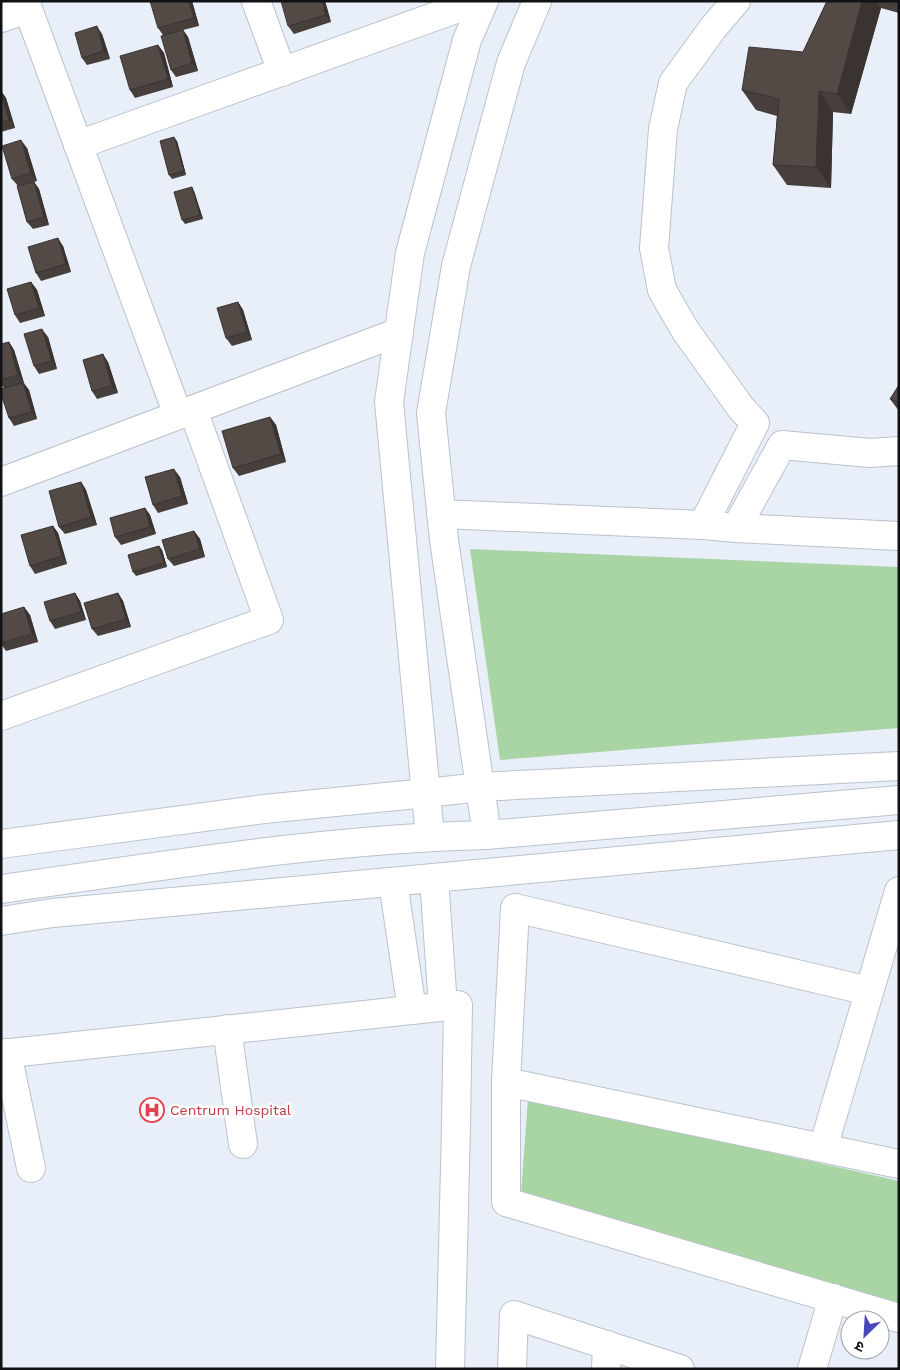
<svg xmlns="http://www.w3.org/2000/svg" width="900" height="1370" font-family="'Work Sans','Noto Sans Devanagari',sans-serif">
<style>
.green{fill:#a9d4a3}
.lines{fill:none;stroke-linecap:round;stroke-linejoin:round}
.minor-casing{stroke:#bbc2cb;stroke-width:30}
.minor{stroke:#fff;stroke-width:28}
.wall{fill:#473f3b}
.shaded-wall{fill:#3a3330}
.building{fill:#534945;stroke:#3a3330}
.labels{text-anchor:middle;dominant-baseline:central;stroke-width:5;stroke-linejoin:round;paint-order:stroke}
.health-label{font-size:14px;fill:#be3a42;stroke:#fff;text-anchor:start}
</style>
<rect width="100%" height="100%" fill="#e8eff9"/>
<g class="green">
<path d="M470,549L899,567V728L500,760Z"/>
<path d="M528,1098L899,1181V1309L521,1194Z"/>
</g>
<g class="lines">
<defs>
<g id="minor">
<path d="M25,1L178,415"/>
<path d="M256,1L282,72"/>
<path d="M1,18L27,9"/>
<path d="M78,145L478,1"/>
<path d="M1,482L399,332"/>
<path d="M441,514L703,525L736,528L899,536"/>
<path d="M703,525L755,423L741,408L685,330L662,290L654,248L663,129L673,83L713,28L736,1"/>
<path d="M736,528L782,445L870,453L899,451"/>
<path d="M1,716L269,620L193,410"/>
<path d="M487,835L444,540L431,413L456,266L511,63L537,1"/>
<path d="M430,837L389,402L410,253L467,40L484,1"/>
<path d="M1,844L264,809L427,793L480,787L899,766"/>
<path d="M434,878L443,1006"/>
<path d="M393,882L412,1010"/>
<path d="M1,889C162,866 324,839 487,835L899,800"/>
<path d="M1,921L53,913L899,835"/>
<path d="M869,991L515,908L506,1082V1202L899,1318"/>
<path d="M227,1029L243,1144"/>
<path d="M7,1053L31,1168"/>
<path d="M1,1054L458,1005L456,1126L450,1369"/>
<path d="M506,1082L899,1164"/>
<path d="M823,1148L899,891"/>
<path d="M512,1369L514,1315L680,1369"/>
<path d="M606,1369L607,1345"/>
<path d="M812,1369L833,1298"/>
</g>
</defs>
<use href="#minor" class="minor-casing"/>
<use href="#minor" class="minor"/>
</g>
<g class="wall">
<path d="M192,1L199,26L183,30L188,37L198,71L176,77L171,70L163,35L158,28Z"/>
<path d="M325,1L331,22L294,34L288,26Z"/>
<path d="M827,1H899V13L881,8L851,114L833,112L831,188L787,185L773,165L777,116L756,110L742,90L803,52Z"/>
<path d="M102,34L110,59L87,65L82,58Z"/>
<path d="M158,45L164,53L173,87L135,98L130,90Z"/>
<path d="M1,91L6,98L15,128L1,132Z"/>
<path d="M177,141L186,175L172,179L169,175Z"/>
<path d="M27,148L37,181L34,182L39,189L49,225L33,229L27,222L18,186L12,179Z"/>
<path d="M194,191L203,219L185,224L182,220Z"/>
<path d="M63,246L71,272L41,281L36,273Z"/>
<path d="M31,282L37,290L45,316L20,323L15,315Z"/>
<path d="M238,302L243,310L252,340L232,346L226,338Z"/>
<path d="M48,337L57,369L39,374L34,366Z"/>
<path d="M9,342L14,350L24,383L29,390L37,419L14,426L9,418L4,388L1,384V344Z"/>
<path d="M108,362L118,393L97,399L92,391Z"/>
<path d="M899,385V411L890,399Z"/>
<path d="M270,417L276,425L286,462L239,476L233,468Z"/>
<path d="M180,477L188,504L158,513L153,505Z"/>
<path d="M81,482L86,490L97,525L65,534L59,527Z"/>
<path d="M145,508L150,515L156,534L121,545L115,537Z"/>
<path d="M53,526L58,533L67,564L35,574L30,566Z"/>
<path d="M194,531L200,539L205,557L174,566L168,559Z"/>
<path d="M159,546L162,550L167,567L136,576L133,572Z"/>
<path d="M75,593L80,601L86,620L55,629L50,621Z"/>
<path d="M118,593L123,601L131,627L98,636L92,629Z"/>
<path d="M24,607L30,615L38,642L6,651L1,644V614Z"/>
</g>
<g class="shaded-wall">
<path d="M189,1H192L199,26L194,18Z"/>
<path d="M322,1H325L331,22L326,15Z"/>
<path d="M862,1H876L881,8L851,114L837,94Z"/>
<path d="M97,26L102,34L110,59L104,51Z"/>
<path d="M183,30L188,37L198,71L192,63Z"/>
<path d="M158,45L164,53L173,87L168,79Z"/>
<path d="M1,91L6,98L15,128L9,120Z"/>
<path d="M819,91L833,112L831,188L816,167Z"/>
<path d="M174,137L177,141L186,175L184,171Z"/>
<path d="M21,140L27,148L37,181L31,173Z"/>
<path d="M34,182L39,189L49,225L44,217Z"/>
<path d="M192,187L194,191L203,219L200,215Z"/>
<path d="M58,238L63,246L71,272L66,264Z"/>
<path d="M31,282L37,290L45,316L39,308Z"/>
<path d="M238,302L243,310L252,340L247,332Z"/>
<path d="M42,329L48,337L57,369L52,361Z"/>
<path d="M9,342L14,350L24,383L18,375Z"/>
<path d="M103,354L108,362L118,393L112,386Z"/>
<path d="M23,383L29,390L37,419L32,412Z"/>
<path d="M270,417L276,425L286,462L281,454Z"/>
<path d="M174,469L180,477L188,504L182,496Z"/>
<path d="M81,482L86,490L97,525L91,517Z"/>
<path d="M145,508L150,515L156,534L150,527Z"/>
<path d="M53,526L58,533L67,564L62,556Z"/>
<path d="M194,531L200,539L205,557L200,549Z"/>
<path d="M159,546L162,550L167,567L164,563Z"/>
<path d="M75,593L80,601L86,620L81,612Z"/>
<path d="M118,593L123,601L131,627L126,619Z"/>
<path d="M24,607L30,615L38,642L32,634Z"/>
</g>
<g class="building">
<path d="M150,1H189L194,18L158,28Z"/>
<path d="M281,1H322L326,15L288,26Z"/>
<path d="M827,1H862L837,94L819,91L816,167L773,165L779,99L742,90L749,47L803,52Z"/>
<path d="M97,26L104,51L82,58L75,33Z"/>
<path d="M183,30L192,63L171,70L161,36Z"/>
<path d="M158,45L168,79L130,90L120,56Z"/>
<path d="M1,93L9,120L1,123Z"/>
<path d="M174,137L184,171L169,175L160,141Z"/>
<path d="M21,140L31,173L12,179L2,146Z"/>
<path d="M34,182L44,217L27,222L17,186Z"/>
<path d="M192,187L200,215L182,220L174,192Z"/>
<path d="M58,238L66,264L36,273L28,247Z"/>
<path d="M31,282L39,308L15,315L7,289Z"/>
<path d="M238,302L247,332L226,338L217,308Z"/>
<path d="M42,329L52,361L34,366L24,334Z"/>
<path d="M9,342L18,375L1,380V344Z"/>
<path d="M103,354L112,386L92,391L83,360Z"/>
<path d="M23,383L32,412L9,418L1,394V389Z"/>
<path d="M899,385V402L890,399Z"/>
<path d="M270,417L281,454L233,468L222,431Z"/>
<path d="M174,469L182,496L153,505L145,477Z"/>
<path d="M81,482L91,517L59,527L49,491Z"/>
<path d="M145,508L150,527L115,537L110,518Z"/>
<path d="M53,526L62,556L30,566L21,535Z"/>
<path d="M194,531L200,549L168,559L162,540Z"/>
<path d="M159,546L164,563L133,572L128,555Z"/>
<path d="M75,593L81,612L50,621L44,602Z"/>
<path d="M118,593L126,619L92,629L84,603Z"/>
<path d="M24,607L32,634L1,643V614Z"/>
</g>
<defs>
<symbol id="hospital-ring" viewBox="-11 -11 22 22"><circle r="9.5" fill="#fff" stroke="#e0444e" stroke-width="1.5"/><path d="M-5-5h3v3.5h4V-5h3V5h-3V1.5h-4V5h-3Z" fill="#e0444e"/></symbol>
</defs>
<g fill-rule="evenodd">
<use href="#hospital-ring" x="138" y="1096" width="28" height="28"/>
</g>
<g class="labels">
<g class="health-label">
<text x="170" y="1110">Centrum Hospital</text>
</g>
</g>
<rect width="900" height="1370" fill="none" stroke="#101215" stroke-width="5"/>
<g transform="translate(865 1335) rotate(205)"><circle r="24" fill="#ffffff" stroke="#9fa0a1"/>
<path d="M0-4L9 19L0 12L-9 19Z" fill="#4746bc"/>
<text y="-8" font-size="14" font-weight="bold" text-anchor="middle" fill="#101215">उ</text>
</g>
</svg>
